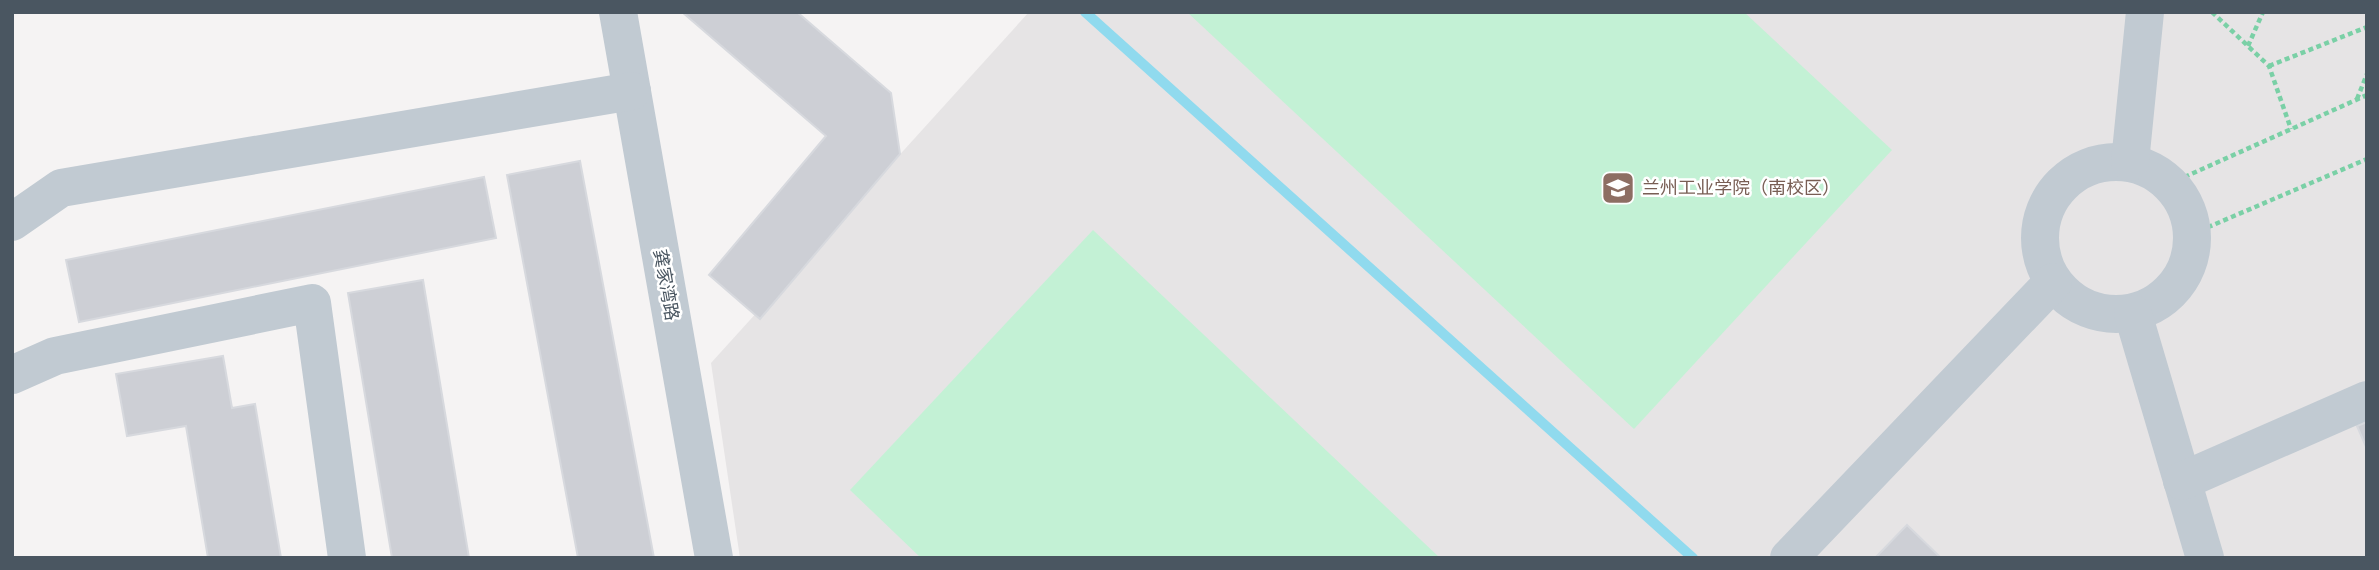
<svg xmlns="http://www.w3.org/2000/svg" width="2379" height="570" font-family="Montserrat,'Noto Sans SC',sans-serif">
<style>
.education{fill:#e6e4e5}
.green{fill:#c3f1d5}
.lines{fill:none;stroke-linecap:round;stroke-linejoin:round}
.stream{stroke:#90daee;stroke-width:10}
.building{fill:#cdcfd5;stroke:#d7d9de;stroke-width:2}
.path{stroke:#7ad0a6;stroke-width:4.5;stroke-dasharray:5 3.5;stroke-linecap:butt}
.minor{stroke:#c1cad2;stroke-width:38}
.labels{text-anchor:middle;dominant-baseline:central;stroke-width:5;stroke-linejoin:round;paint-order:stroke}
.education-label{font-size:18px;fill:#785e54;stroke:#fff;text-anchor:start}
.street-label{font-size:18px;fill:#4a5661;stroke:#fff}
</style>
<rect width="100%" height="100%" fill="#f5f3f3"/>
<path class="education" d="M1029,12H2367V558H740L711,363Z"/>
<g class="green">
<path d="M1187,12H1744L1892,150L1634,429Z"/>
<path d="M1093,230L1440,558H921L850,490Z"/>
</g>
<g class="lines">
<path class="stream" d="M1085,12L1693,558"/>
</g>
<g class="building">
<path d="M682,12H797L891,93L900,154L760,319L709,275L826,136Z"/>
<path d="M580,161L654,558H578L507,175Z"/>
<path d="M484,177L496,238L79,322L66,260Z"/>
<path d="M423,280L469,558H392L348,293Z"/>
<path d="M223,356L232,408L255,404L281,558H208L186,426L127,436L116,374Z"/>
<path d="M2367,422V449L2357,426Z"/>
<path d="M1907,525L1941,558H1875Z"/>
</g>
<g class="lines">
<g class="path">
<path d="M2212,12L2269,66L2291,129"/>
<path d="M2248,46L2263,12"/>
<path d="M2269,66L2367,27"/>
<path d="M2357,99L2367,74"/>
<path d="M2169,184L2367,95"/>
<path d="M2192,234L2367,159"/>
</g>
<g class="minor">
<path d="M618,12L714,558"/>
<circle cx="2116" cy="238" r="76"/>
<path d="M2130,162L2145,12"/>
<path d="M12,222L61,188L632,91"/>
<path d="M2133,314L2205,558"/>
<path d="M12,375L55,356L312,303L347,558"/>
<path d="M2182,481L2367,400"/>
<path d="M1789,558L2053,282"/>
</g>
</g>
<defs>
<symbol id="university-square" viewBox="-11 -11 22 22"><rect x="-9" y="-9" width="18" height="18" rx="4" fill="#8d6e63" stroke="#fff"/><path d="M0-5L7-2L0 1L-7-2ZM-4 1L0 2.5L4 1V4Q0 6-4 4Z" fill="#fff"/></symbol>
</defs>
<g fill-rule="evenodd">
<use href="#university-square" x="1599" y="169" width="38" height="38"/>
</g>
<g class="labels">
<g class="education-label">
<text x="1642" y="188">兰州工业学院（南校区）</text>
</g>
<g class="street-label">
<text transform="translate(666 285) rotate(80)">龚家湾路</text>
</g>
</g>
<rect width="2379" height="570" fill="none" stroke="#4a5661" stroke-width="28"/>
</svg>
